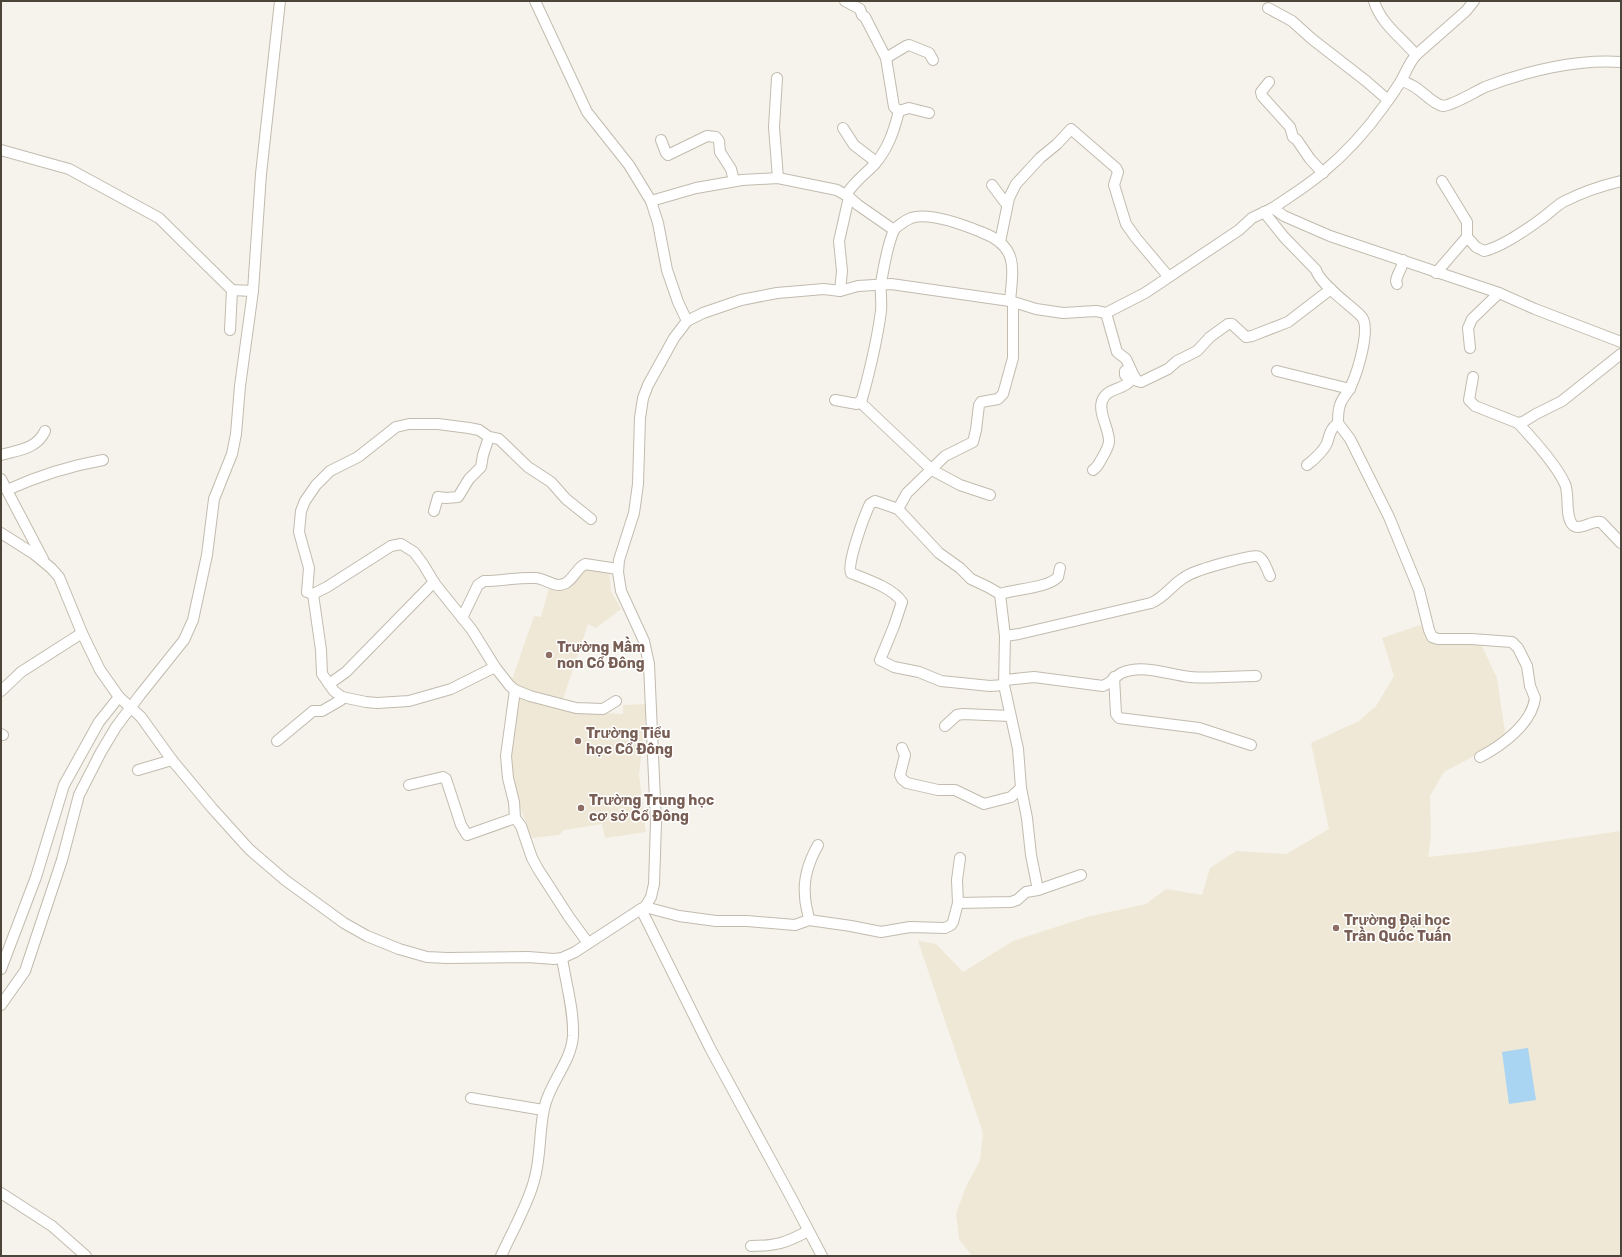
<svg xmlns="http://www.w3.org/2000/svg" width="1622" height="1257" font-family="Rubik,sans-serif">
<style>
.education{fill:#efe8d6}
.water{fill:#a9d4f2}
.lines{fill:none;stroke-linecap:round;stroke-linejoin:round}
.minor-casing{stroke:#c2bbae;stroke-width:12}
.minor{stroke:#fff;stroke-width:10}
.education-dot{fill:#8d6e63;stroke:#fff;stroke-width:1.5}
.labels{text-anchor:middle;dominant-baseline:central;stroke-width:3;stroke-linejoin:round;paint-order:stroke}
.education-label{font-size:14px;font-weight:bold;fill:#785e54;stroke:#fff;text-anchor:start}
</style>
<rect width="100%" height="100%" fill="#f6f3ec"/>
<g class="education">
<path d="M582,567L609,570L611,591L621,609L596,628L588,624L562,702L548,699L511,683L534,616L541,617L549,588L565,587Z"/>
<path d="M1420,625L1440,642L1481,644L1497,678L1506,739L1444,772L1430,796L1431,836L1428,857L1475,852L1621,831V1256H972L959,1239L956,1214L965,1189L980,1160L983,1133L918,941L936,944L963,972L1013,941L1090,916L1146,904L1166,889L1202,895L1210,868L1236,851L1286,854L1329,829L1311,743L1359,721L1376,706L1394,676L1382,638Z"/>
<path d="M517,697L567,711L623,714V705L647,704L639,775L646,832L605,838L602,824L564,830L559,835L532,838L514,792L510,767Z"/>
</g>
<path class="water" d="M1528,1048L1536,1100L1509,1104L1502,1052Z"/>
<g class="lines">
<defs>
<g id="minor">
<path d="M535,1L587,112L629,165L651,201L658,223L667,270L678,302L687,321"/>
<path d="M845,1L860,9L862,15L865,17L886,58L894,107L899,111C894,131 888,149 874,165C864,175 853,183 846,195"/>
<path d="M1374,1C1380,23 1402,38 1416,55"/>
<path d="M1268,8L1292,21L1312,39L1366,81L1388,100"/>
<path d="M886,58L906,46L909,45L929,53L933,60"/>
<path d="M777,78L774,127L778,178"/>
<path d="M1401,81C1420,85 1429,103 1443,106C1454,105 1474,92 1485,87C1526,71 1577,59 1621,62"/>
<path d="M1269,82L1261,92L1262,96L1290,127L1293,137L1297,140L1310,159L1323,173"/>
<path d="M899,111L909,108L929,113"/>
<path d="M843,128L854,145L871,158L875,163"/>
<path d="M661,140L666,153L668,155L707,136L716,137L719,141L720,152L731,169L734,181"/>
<path d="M1,150L69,169L159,218L232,290L253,291"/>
<path d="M1442,181L1467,222V237L1476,247L1484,251C1502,247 1526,230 1541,219C1548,214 1555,207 1563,202C1582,192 1600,186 1621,181"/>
<path d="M992,185L1007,205"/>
<path d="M651,201L696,188L742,180L778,178L837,190L849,197L858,205L894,230"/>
<path d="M1270,210C1287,198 1306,187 1322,173C1345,154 1367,130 1384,106C1390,98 1396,89 1401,81C1406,72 1409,63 1416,55L1466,11L1474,1"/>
<path d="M1264,212L1284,237L1316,270C1320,284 1350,305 1361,316C1372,327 1357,373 1351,386C1348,393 1342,398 1340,405C1338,410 1338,417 1338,423L1350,439L1389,517L1419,590L1429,630L1432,637L1438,639H1471L1512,642L1518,648L1527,666L1530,686L1535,698C1532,724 1501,746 1480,757"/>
<path d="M1000,242L1009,198L1016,184L1040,158L1057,144L1071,129L1116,168L1118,172L1114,185L1126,224L1136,238L1168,276"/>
<path d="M1436,273L1467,237"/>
<path d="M1397,284L1396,281C1397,273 1403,268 1403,260"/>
<path d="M840,291L842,271L839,241L849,197"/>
<path d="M1013,302V358L1003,394L998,399L981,402L979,405L976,430L973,442L945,456L907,493L898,509L939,553L960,568L971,579L988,587L1000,594C1015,589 1048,588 1058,577L1060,568"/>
<path d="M1106,313L1117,352L1126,359L1133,374L1137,381L1141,382L1168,369L1177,361L1197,351L1210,337L1228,324H1232L1246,337L1252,336L1288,322L1331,289"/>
<path d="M230,330L232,290"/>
<path d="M1470,348L1468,328L1472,319L1499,293"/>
<path d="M1277,371L1350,389"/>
<path d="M1473,377L1469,400L1475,406L1518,423L1523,422L1536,414L1562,401L1621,354"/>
<path d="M835,400L857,404L862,399C870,370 877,341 881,311C882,302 880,292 881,283C884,266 887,246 894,230C896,227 906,220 911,218C929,212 964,225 981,232C1019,246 1013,268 1010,301"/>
<path d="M860,402L932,470L960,485L990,495"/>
<path d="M1518,423C1533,439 1556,464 1565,484C1570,495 1564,519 1574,526C1581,530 1593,520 1601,522L1621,543"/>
<path d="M1,455C18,450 37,449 45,431"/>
<path d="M1307,465C1314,460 1324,450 1327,443C1330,434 1330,429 1338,423"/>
<path d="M1093,470C1098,467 1099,463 1102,458C1105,453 1109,446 1109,441C1109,428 1098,413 1102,401C1107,387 1123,391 1131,380L1125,375V371"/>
<path d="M1,479L43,559"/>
<path d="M7,490C38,476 69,466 103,460"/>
<path d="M898,509L875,501L870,504C865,514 846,565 851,573C866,579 893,588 902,602L894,626L880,660L894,667L919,672L941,681L990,686L1004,685"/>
<path d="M434,511L438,497L446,498L458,497L469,479L481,467L483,455L489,437"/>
<path d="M1,533L34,554L51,568L59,577L82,633L100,670L119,697L141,717L172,760L212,808L249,849L285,880L344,923L367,936L399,949L427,957L447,958L528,957L554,959L562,958L575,952L641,909L710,1048L792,1199L822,1256"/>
<path d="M313,594L321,650L322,674L334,691L342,697L366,702L377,703L409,701L451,689L495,667L510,686L515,690L530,696L576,708L603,709L616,701"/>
<path d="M1000,594L1005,636L1004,685L1018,749L1021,788L1027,818L1031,855L1038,890"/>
<path d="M462,618L478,585L484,581C501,581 519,577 536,578C547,579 555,589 566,583C574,578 577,568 585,564L618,569"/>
<path d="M1005,636L1019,634L1151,603C1164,598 1170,587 1182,579C1186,576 1192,573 1198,571C1205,568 1254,554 1257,556C1264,558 1267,570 1270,576"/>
<path d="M495,667L472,630L435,584L423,564L414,552L401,544L391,546L327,587L313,594L307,592L309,568L299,532L301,511L305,501L316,485L330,471L358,457L396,427L409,424H438L469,428L479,430L489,437L499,439L528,467L551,482L566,499L591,519"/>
<path d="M1114,677L1116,714L1119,718L1199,728L1251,745"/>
<path d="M1005,680L1034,677L1103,686C1116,681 1115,672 1132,670C1151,667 1171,675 1190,677C1212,679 1234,676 1256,676"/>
<path d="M329,684L346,672L434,582"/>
<path d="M515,690L506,756L508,778L514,802L515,818L521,826L532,858L538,869L569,917L588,943"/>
<path d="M1,691L21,672L82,633"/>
<path d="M945,726L957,715L963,714L1010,716"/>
<path d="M1,734L3,735"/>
<path d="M277,741L313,711H322L341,700L342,697"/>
<path d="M902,748L905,755L900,775L902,779L907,783L938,790H955L984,804L1011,797L1021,788"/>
<path d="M138,770L172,760"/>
<path d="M409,785L443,777L446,779L461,825L467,835L515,818"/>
<path d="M958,903L1011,902L1017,900L1026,892L1038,890L1081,875"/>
<path d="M645,907L679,916L716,921H747L795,925L809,920L851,926L881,932L910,927L945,928L951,925L953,922L958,903L957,880L960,858"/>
<path d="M641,909L645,907L651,897L654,884L656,823L649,664L644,641L621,591L618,572L619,560L634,513L638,484L640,418L643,398L648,385L674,338L687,321L703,313L741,300L777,293L824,289L840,291L858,286L891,284L1010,301L1036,309L1063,313L1096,311L1106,313L1145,293L1239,230L1252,218L1273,208L1284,216L1330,236L1499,293L1535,309L1621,342"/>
<path d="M809,920C808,912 805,904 805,896C803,877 809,861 818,845"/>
<path d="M1,969L36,877L64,785L99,722L119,697"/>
<path d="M1,1005L25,971L62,860L79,795L101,752L116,727L140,695L184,640L193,620L207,555L214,499L232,454L236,434L240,386L253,291L261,174L280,1"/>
<path d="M471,1098L543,1110"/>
<path d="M1,1193L52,1226L86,1256"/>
<path d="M751,1246C776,1246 786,1243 808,1231"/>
<path d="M501,1256C511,1234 528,1204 534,1181C541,1158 539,1132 544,1109C549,1083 571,1063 573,1036C574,1010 566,984 562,958"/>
</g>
</defs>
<use href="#minor" class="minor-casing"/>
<use href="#minor" class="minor"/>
</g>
<g class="education-dot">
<circle cx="549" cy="655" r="4"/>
<circle cx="578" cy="741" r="4"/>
<circle cx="581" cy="808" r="4"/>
<circle cx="1336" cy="928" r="4"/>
</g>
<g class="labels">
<g class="education-label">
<text x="557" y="647">Trường Mầm<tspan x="557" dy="16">non Cổ Đông</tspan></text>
<text x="586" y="733">Trường Tiểu<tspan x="586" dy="16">học Cổ Đông</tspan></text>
<text x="589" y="800">Trường Trung học<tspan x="589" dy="16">cơ sở Cổ Đông</tspan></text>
<text x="1344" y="920">Trường Đại học<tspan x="1344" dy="16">Trần Quốc Tuấn</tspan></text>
</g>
</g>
<rect width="1622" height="1257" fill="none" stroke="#4b4439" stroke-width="4"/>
</svg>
